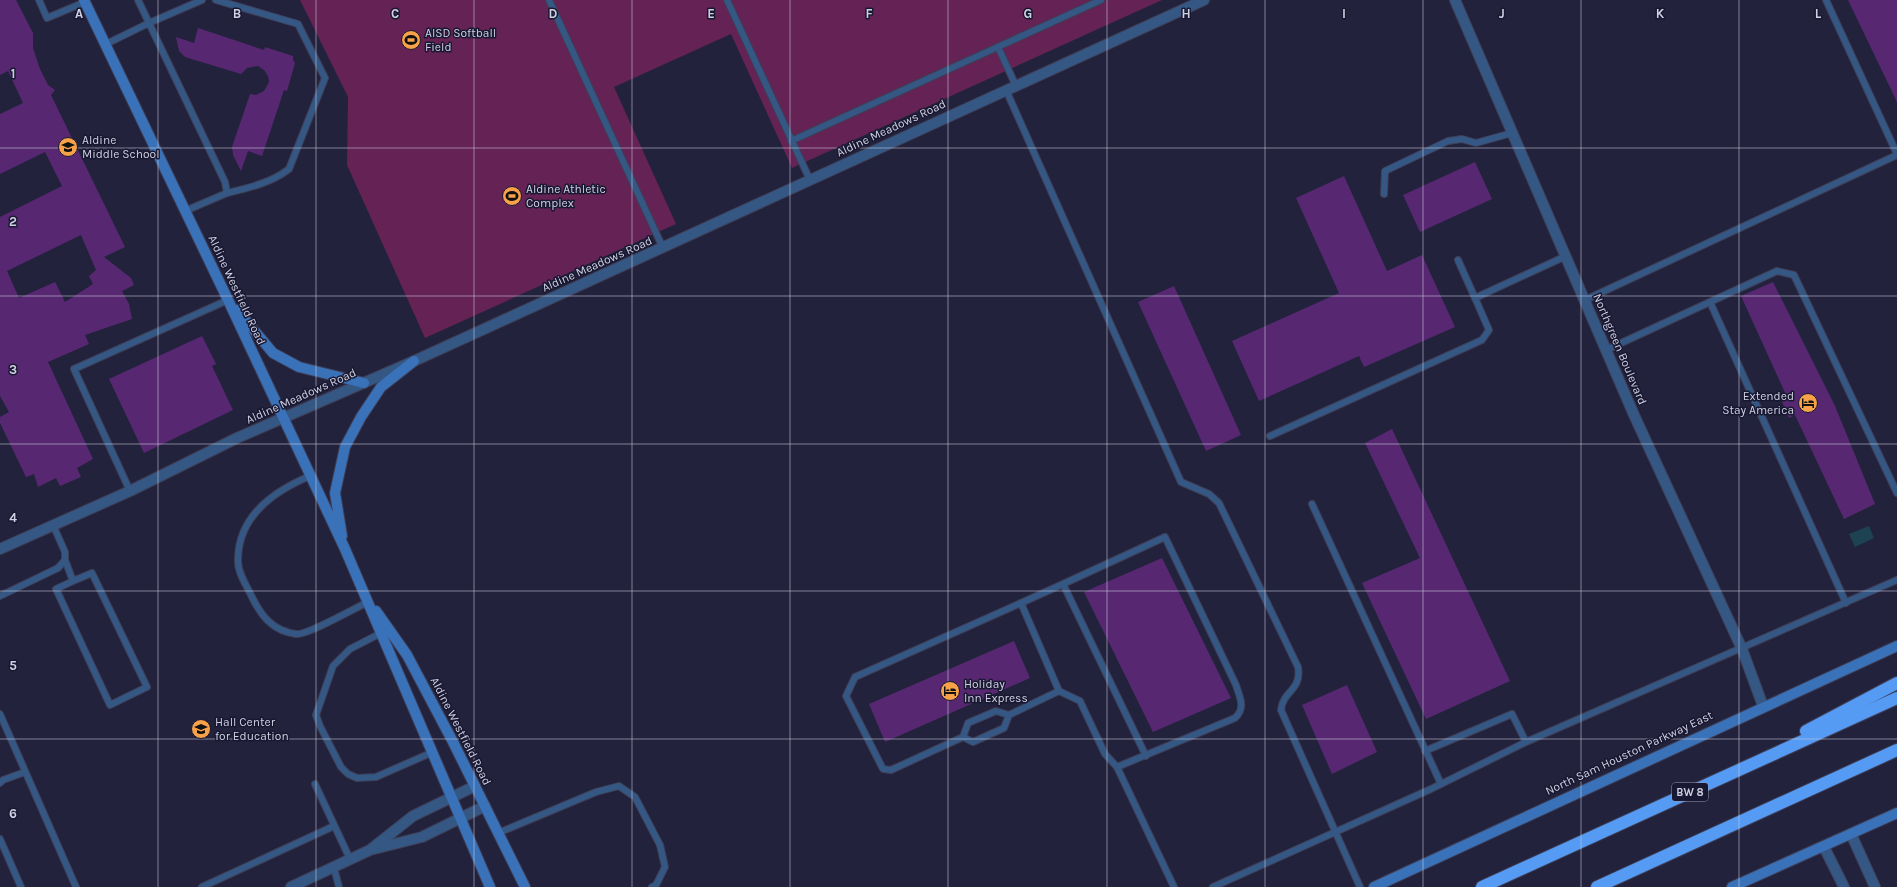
<svg xmlns="http://www.w3.org/2000/svg" width="1897" height="887" font-family="Karla,sans-serif">
<style>
.green{fill:#652254}
.water{fill:#1d4352}
.building{fill:#572871;fill-rule:evenodd}
.lines{fill:none;stroke-linecap:round;stroke-linejoin:round}
.service-casing{stroke:#3e3e57;stroke-width:8}
.minor-casing{stroke:#3e3e57;stroke-width:12}
.secondary-casing{stroke:#3e3e57;stroke-width:12}
.motorway-casing{stroke:#3e3e57;stroke-width:14}
.service{stroke:#355784;stroke-width:6}
.minor{stroke:#355784;stroke-width:10}
.secondary{stroke:#3a72b9;stroke-width:10}
.motorway{stroke:#559af3;stroke-width:12}
.grid{fill:none;stroke:#cfd0e2;stroke-width:1;stroke-opacity:0.55}
.labels{text-anchor:middle;dominant-baseline:central;stroke-width:3;stroke-linejoin:round;paint-order:stroke}
.shield{fill:#191832;stroke:#9899ad;stroke-width:1}
.shield-label{font-size:11px;font-weight:bold;fill:#cfd0e2}
.poi-label{font-size:12px;fill:#cfd0e2;stroke:#191832;text-anchor:start}
.street-label{font-size:12px;fill:#cfd0e2;stroke:#191832}
.grid-label{font-size:13px;text-anchor:middle;font-weight:bold;fill:#cfd0e2;stroke:#191832;stroke-width:3;stroke-linejoin:round;paint-order:stroke}
</style>
<rect width="100%" height="100%" fill="#22223c"/>
<path class="green" d="M300,0H1162L792,168L731,34L614,87L676,224L425,338L347,165L348,97Z"/>
<path class="water" d="M1869,526L1874,538L1855,547L1849,534Z"/>
<g class="building">
<path d="M0,0H16L33,33V48L40,69L48,85L55,90L51,95L125,247L104,257L131,278L134,285L122,291L129,304L132,319L85,335L89,344L48,362L93,459L77,468L81,477L60,486L56,478L38,487L34,474L26,477L0,423V417L9,412L0,396V217L62,186L45,152L0,174V114L23,103L8,71L0,75ZM81,235L96,270L89,276L93,284L65,302L55,282L19,298L7,271Z"/>
<path d="M1848,0H1897V102Z"/>
<path d="M198,28L264,50L265,47L293,56V60L295,63L287,91L284,90L262,156L248,151L241,171L233,155L232,147L250,94L256,95L264,91L269,82L268,76L264,70L258,66L247,68L241,74L185,57L179,51L176,37L194,43Z"/>
<path d="M1475,162L1492,199L1420,232L1403,195Z"/>
<path d="M1344,176L1387,271L1422,255L1455,327L1364,367L1359,356L1259,401L1232,341L1339,293L1296,198Z"/>
<path d="M1773,282L1835,406L1875,504L1844,519L1795,415L1789,418L1781,399L1787,397L1741,296Z"/>
<path d="M1174,286L1241,435L1206,451L1138,302Z"/>
<path d="M202,336L216,364L212,366L233,410L144,453L109,379Z"/>
<path d="M1392,429L1510,681L1426,719L1362,583L1420,558L1365,443Z"/>
<path d="M1162,558L1231,698L1153,732L1084,592Z"/>
<path d="M1014,641L1030,678L885,742L869,704Z"/>
<path d="M1347,685L1377,752L1332,774L1302,705Z"/>
</g>
<g class="lines">
<defs>
<g id="service">
<path d="M39,0L47,18L85,2"/>
<path d="M138,0L149,23L202,0"/>
<path d="M216,0L298,24L325,78L289,169C271,183 248,188 227,193"/>
<path d="M549,0L663,248"/>
<path d="M727,0L810,180"/>
<path d="M1826,0L1897,154"/>
<path d="M106,44L149,23L225,182L227,193L185,211"/>
<path d="M998,47L1016,86"/>
<path d="M1006,90L1181,482L1209,494L1219,503L1298,667C1302,691 1283,690 1281,710L1360,887"/>
<path d="M791,141L1101,0"/>
<path d="M1384,194L1385,171L1448,141L1462,139L1476,143L1512,133"/>
<path d="M1458,260L1475,298"/>
<path d="M1585,300L1897,155"/>
<path d="M1710,302L1846,603"/>
<path d="M1606,350L1777,271L1794,275L1897,493"/>
<path d="M1270,436L1482,340L1489,330L1475,298L1566,256"/>
<path d="M310,476C274,491 238,516 238,560C237,572 247,586 252,597C261,616 273,631 296,634C306,636 355,608 368,602"/>
<path d="M130,491L74,369L228,300"/>
<path d="M1312,504L1441,784"/>
<path d="M65,560L73,581L92,573L147,687L110,705L56,589L73,581"/>
<path d="M0,596L58,568L65,560V552L53,525"/>
<path d="M1021,603L1063,584"/>
<path d="M381,633L350,649L333,666L316,715L320,726L341,767L348,774L357,778L376,777L433,752"/>
<path d="M1059,691L1021,603L855,677L846,696L883,769L891,770L963,737L968,723L996,711L1009,715L1059,691L1080,701L1105,754L1117,767"/>
<path d="M0,714L76,887"/>
<path d="M963,737L973,742L1004,728L1009,715"/>
<path d="M1425,751L1512,714L1526,742"/>
<path d="M1146,756L1063,584L1165,537L1236,685C1240,698 1246,708 1235,718L1117,767L1174,887"/>
<path d="M0,783L3,780L25,772"/>
<path d="M315,784L350,859"/>
<path d="M498,833L596,792L619,786L635,797L660,845L665,867L656,885L652,887"/>
<path d="M0,839L21,887"/>
<path d="M334,868L339,887"/>
<path d="M202,887L334,826"/>
<path d="M1213,887L1431,789L1526,742L1897,580"/>
</g>
<g id="minor">
<path d="M1455,0L1634,415L1742,649L1763,706"/>
<path d="M0,549L130,491L237,438L414,361L1204,0"/>
<path d="M1851,834L1875,887"/>
<path d="M1824,847L1844,887"/>
<path d="M374,849L422,837L485,806"/>
<path d="M291,887L370,850L413,816L475,786"/>
</g>
<g id="secondary">
<path d="M84,0L228,300L345,549L490,887"/>
<path d="M237,310L273,353L299,367L364,383"/>
<path d="M342,536L335,493L345,447L361,417L381,387L414,361"/>
<path d="M376,611L407,655L453,742L525,887"/>
<path d="M1374,887L1897,646"/>
<path d="M1732,887L1897,813"/>
</g>
<g id="motorway">
<path d="M1806,731L1897,683"/>
<path d="M1482,887L1897,698"/>
<path d="M1597,887L1897,750"/>
</g>
</defs>
<use href="#service" class="service-casing"/>
<use href="#minor" class="minor-casing"/>
<use href="#secondary" class="secondary-casing"/>
<use href="#motorway" class="motorway-casing"/>
<use href="#service" class="service"/>
<use href="#minor" class="minor"/>
<use href="#secondary" class="secondary"/>
<use href="#motorway" class="motorway"/>
</g>
<path class="grid" d="M158,0V887M316,0V887M474,0V887M632,0V887M790,0V887M948,0V887M1107,0V887M1265,0V887M1423,0V887M1581,0V887M1739,0V887M0,148H1897M0,296H1897M0,444H1897M0,591H1897M0,739H1897"/>
<defs>
<symbol id="stadium-disc" viewBox="-11 -11 22 22"><circle r="9.5" fill="#f7a149" stroke="#191832"/><path d="M0-5a6.5 5 0 1 0 0 10a6.5 5 0 1 0 0-10ZM-3.5-1.8h7v3.6h-7Z" fill="#111"/></symbol>
<symbol id="school-disc" viewBox="-11 -11 22 22"><circle r="9.5" fill="#f7a149" stroke="#191832"/><path d="M0-5L7-2L0 1L-7-2ZM-4 1L0 2.5L4 1V4Q0 6-4 4Z" fill="#111"/></symbol>
<symbol id="hotel-disc" viewBox="-11 -11 22 22"><circle r="9.5" fill="#f7a149" stroke="#191832"/><path d="M-6-4.5h1.5V1H6V5H4.5V3h-9V5H-6ZM-4 0a1.8 1.8 0 1 1 3.6 0ZM.5 0V-2.5h3Q6-2.5 6 0Z" fill="#111"/></symbol>
</defs>
<g fill-rule="evenodd">
<use href="#stadium-disc" x="400" y="29" width="22" height="22"/>
<use href="#school-disc" x="57" y="136" width="22" height="22"/>
<use href="#stadium-disc" x="501" y="185" width="22" height="22"/>
<use href="#hotel-disc" x="1797" y="392" width="22" height="22"/>
<use href="#hotel-disc" x="939" y="680" width="22" height="22"/>
<use href="#school-disc" x="190" y="718" width="22" height="22"/>
</g>
<g class="labels">
<rect class="shield" x="1672" y="783" width="36" height="18" rx="3"/>
<g class="shield-label">
<text x="1690" y="792">BW 8</text>
</g>
<g class="poi-label">
<text x="425" y="33">AISD Softball<tspan x="425" dy="14">Field</tspan></text>
<text x="82" y="140">Aldine<tspan x="82" dy="14">Middle School</tspan></text>
<text x="526" y="189">Aldine Athletic<tspan x="526" dy="14">Complex</tspan></text>
<text x="1794" y="396" text-anchor="end">Extended<tspan x="1794" dy="14">Stay America</tspan></text>
<text x="964" y="684">Holiday<tspan x="964" dy="14">Inn Express</tspan></text>
<text x="215" y="722">Hall Center<tspan x="215" dy="14">for Education</tspan></text>
</g>
<g class="street-label">
<text transform="translate(891 128) rotate(-25)">Aldine Meadows Road</text>
<text transform="translate(597 264) rotate(-24)">Aldine Meadows Road</text>
<text transform="translate(237 290) rotate(65)">Aldine Westfield Road</text>
<text transform="translate(1620 349) rotate(67)">Northgreen Boulevard</text>
<text transform="translate(301 396) rotate(-24)">Aldine Meadows Road</text>
<text transform="translate(461 731) rotate(63)">Aldine Westfield Road</text>
<text transform="translate(1629 753) rotate(-25)">North Sam Houston Parkway East</text>
</g>
</g>
<g class="grid-label">
<text x="79" y="18">A</text>
<text x="237" y="18">B</text>
<text x="395" y="18">C</text>
<text x="553" y="18">D</text>
<text x="711" y="18">E</text>
<text x="869" y="18">F</text>
<text x="1028" y="18">G</text>
<text x="1186" y="18">H</text>
<text x="1344" y="18">I</text>
<text x="1502" y="18">J</text>
<text x="1660" y="18">K</text>
<text x="1818" y="18">L</text>
<text x="13" y="78">1</text>
<text x="13" y="226">2</text>
<text x="13" y="374">3</text>
<text x="13" y="522">4</text>
<text x="13" y="670">5</text>
<text x="13" y="818">6</text>
</g>
</svg>
